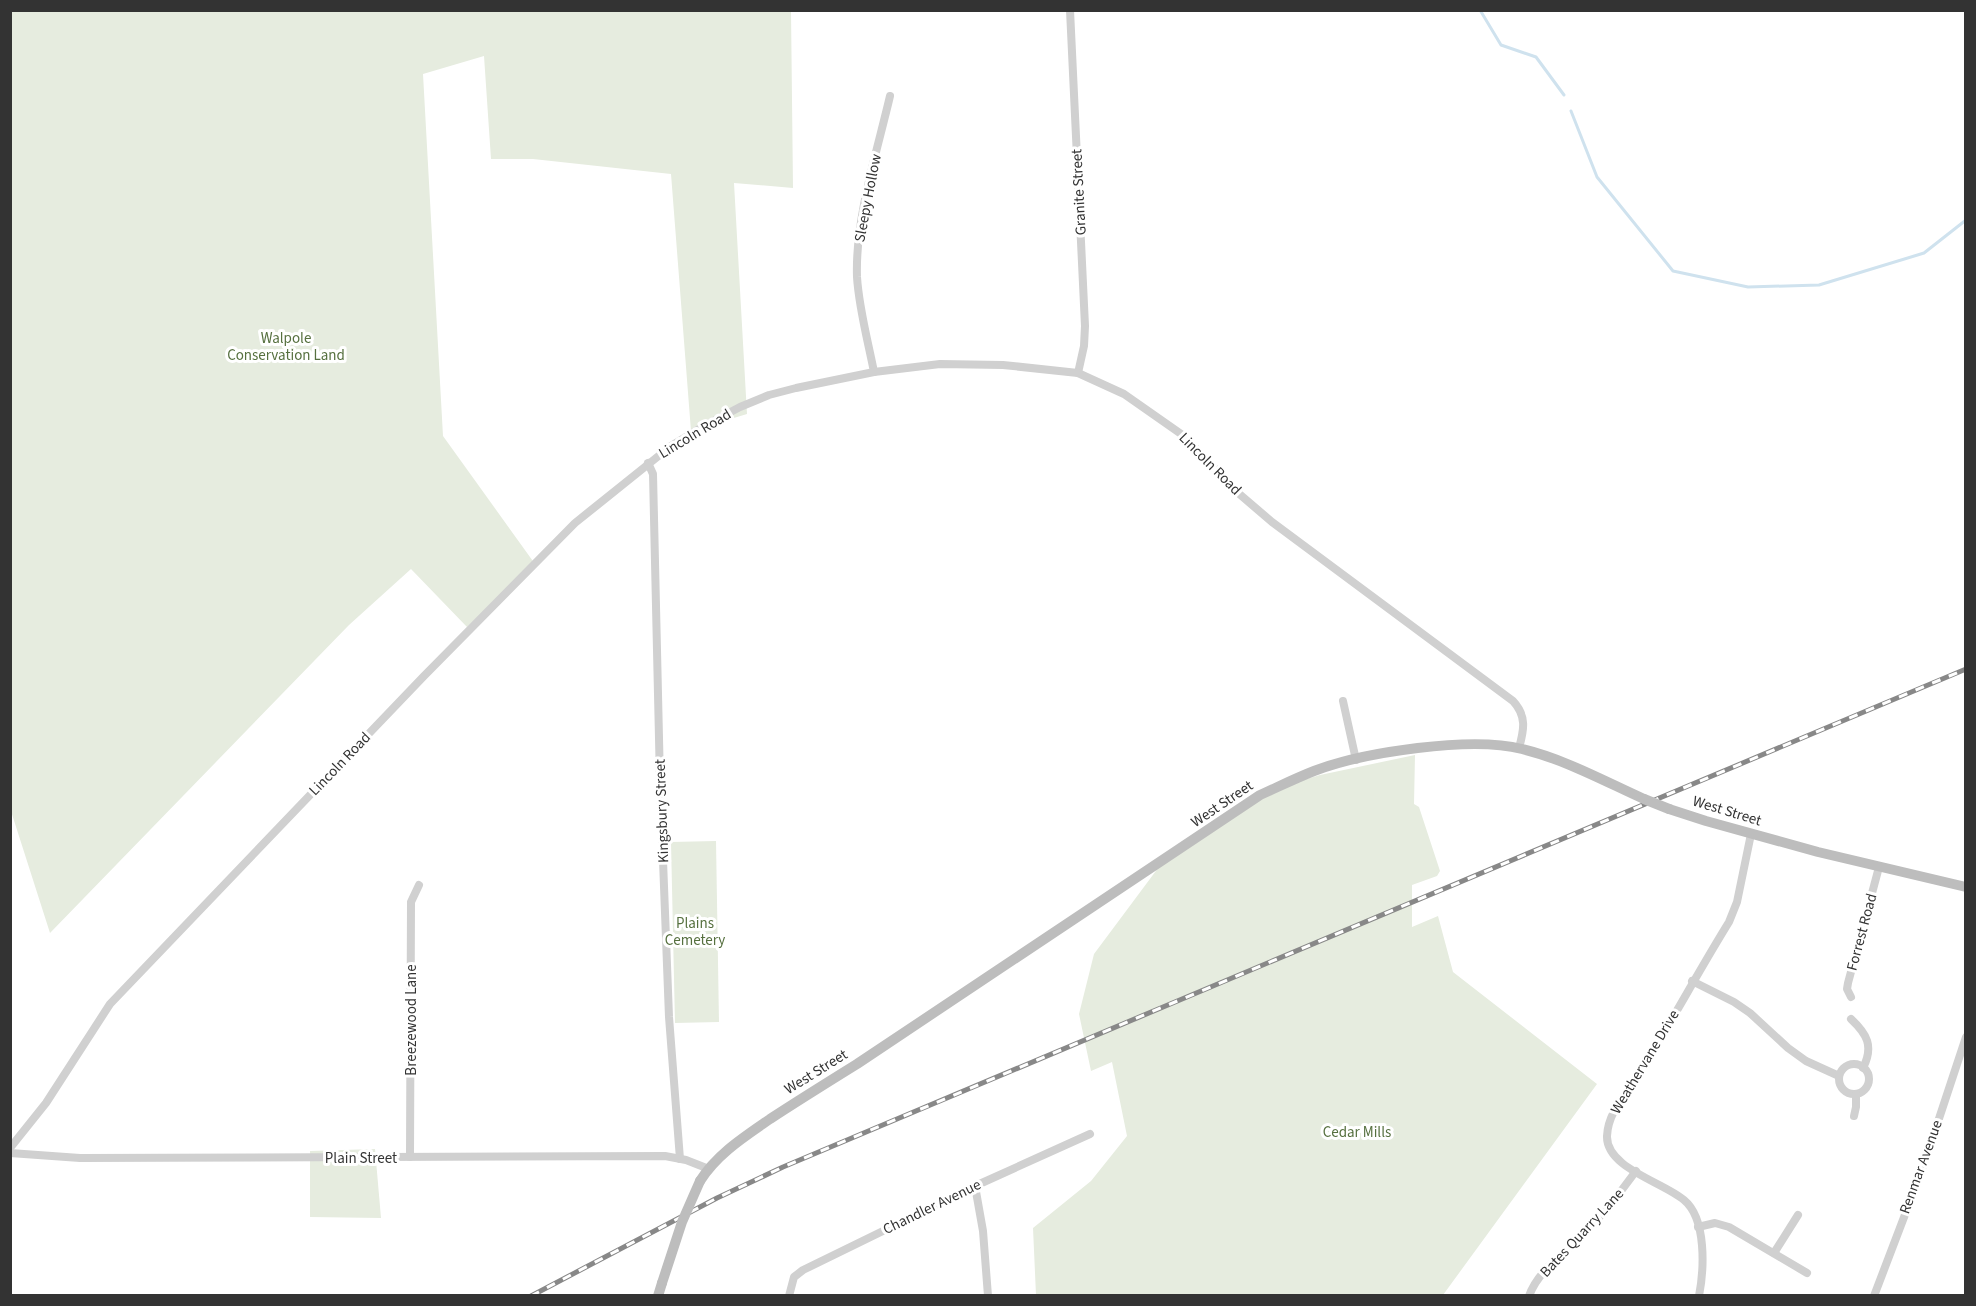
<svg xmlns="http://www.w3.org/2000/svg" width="1976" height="1306" font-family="'Source Sans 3',sans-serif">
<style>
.green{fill:#e6ecdf}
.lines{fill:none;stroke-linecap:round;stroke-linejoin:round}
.stream{stroke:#cfe2ee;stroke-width:3}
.minor{stroke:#d0d0d0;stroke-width:8}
.secondary{stroke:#bdbdbd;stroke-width:10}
.rail-casing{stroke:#888;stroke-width:5}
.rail{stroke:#fff;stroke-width:3;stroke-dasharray:9;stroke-linecap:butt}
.secondary-bridge{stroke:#bdbdbd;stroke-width:10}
.labels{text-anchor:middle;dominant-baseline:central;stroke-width:6;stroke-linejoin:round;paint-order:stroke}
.street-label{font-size:15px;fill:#333;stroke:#fff}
.park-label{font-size:15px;fill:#56703f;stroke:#fff}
</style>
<rect width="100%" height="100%" fill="#fff"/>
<g class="green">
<path d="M10,11H791L793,188L734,183L747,414L691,431L671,174L533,159H491L484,56L423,74L443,436L535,564L467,627L411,569L349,625L50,933L10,808Z"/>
<path d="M1415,755L1414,804L1419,807L1440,871L1437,876L1412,885V927L1438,916L1453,972L1597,1084L1443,1295H1036L1033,1228L1091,1181L1127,1136L1112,1062L1091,1071L1079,1014L1094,954L1170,852L1263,792L1320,775Z"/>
<path d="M716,841L719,1022L675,1023L671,842Z"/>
<path d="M375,1149L381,1218L310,1217V1151Z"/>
</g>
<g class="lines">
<g class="stream">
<path d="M1480,10L1501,45L1536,57L1564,95"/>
<path d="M1571,111L1597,177L1673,271L1748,287L1819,285L1924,253L1966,220"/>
</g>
<g class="minor">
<path d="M1070,10L1085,326L1084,346L1078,373"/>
<path d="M874,372C868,341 859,309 857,277C855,219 877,152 890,96"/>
<path d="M648,463L653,474L660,782L669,1017L680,1159"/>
<path d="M1343,701L1356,760"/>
<path d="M1692,981L1734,1002L1750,1013L1788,1048L1806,1061L1839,1076"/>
<path d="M1851,997L1847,989L1848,983L1879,867"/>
<path d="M1851,1019C1867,1034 1874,1046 1863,1068"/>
<circle cx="1854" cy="1079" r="15"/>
<path d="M1854,1116L1856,1107V1094"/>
<path d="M10,1148L46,1103L110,1004L424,676L575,523L671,446L706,425L740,407L769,395L796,388L874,372L940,364L1003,365L1078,373L1124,394L1184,436L1237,492L1272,522L1513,701C1527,716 1524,730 1519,748"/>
<path d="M10,1153L80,1158L665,1156L686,1160L709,1169"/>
<path d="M410,1157L411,902L419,885"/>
<path d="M975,1186L983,1231L988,1296"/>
<path d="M1698,1227L1715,1223L1729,1227L1807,1273"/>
<path d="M1774,1253L1798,1215"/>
<path d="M789,1296L794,1277L803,1270L975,1186L1090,1134"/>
<path d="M1529,1296C1538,1270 1567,1251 1585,1233C1604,1213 1620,1193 1636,1171"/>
<path d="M1699,1296C1704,1270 1707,1219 1684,1200C1663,1182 1606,1168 1607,1136C1608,1111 1628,1092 1640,1072C1671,1023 1698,972 1729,922L1737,902L1751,834"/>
<path d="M1874,1296L1922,1170L1966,1037"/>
</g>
<g class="secondary">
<path d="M1669,809L1706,821L1818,852L1966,887"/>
<path d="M700,1181C717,1154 744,1137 770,1119C799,1100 828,1082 857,1064L1260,795C1278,787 1296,778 1314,771C1364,752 1471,736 1522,749C1564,759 1604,781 1644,799"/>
<path d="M658,1296L662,1283"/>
</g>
<defs>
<path id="rail" d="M531,1296L717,1198L783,1167L1966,669"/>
</defs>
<use href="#rail" class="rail-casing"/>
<use href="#rail" class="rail"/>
<g class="secondary-bridge">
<path d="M1644,799L1669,809"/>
<path d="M662,1283L682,1222L700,1181"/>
</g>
</g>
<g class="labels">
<g class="street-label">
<text transform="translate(1079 192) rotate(-93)">Granite Street</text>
<text transform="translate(868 198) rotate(-79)">Sleepy Hollow</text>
<text transform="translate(695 434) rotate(-31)">Lincoln Road</text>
<text transform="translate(1210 464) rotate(45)">Lincoln Road</text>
<text transform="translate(340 764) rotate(-46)">Lincoln Road</text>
<text transform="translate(1222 804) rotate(-34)">West Street</text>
<text transform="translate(662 811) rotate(-92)">Kingsbury Street</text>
<text transform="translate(1727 811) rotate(17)">West Street</text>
<text transform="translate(1862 932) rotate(-75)">Forrest Road</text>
<text transform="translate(411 1020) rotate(-90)">Breezewood Lane</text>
<text transform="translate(1645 1062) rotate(-59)">Weathervane Drive</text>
<text transform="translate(816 1072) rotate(-32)">West Street</text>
<text x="361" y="1158">Plain Street</text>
<text transform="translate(1921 1167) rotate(-70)">Renmar Avenue</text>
<text transform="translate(932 1207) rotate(-26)">Chandler Avenue</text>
<text transform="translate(1582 1233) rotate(-47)">Bates Quarry Lane</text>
</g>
<g class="park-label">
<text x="286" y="338">Walpole<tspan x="286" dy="17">Conservation Land</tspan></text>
<text x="695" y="923">Plains<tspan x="695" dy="17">Cemetery</tspan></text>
<text x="1357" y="1132">Cedar Mills</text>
</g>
</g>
<rect width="1976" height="1306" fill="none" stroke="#333333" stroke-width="24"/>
</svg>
